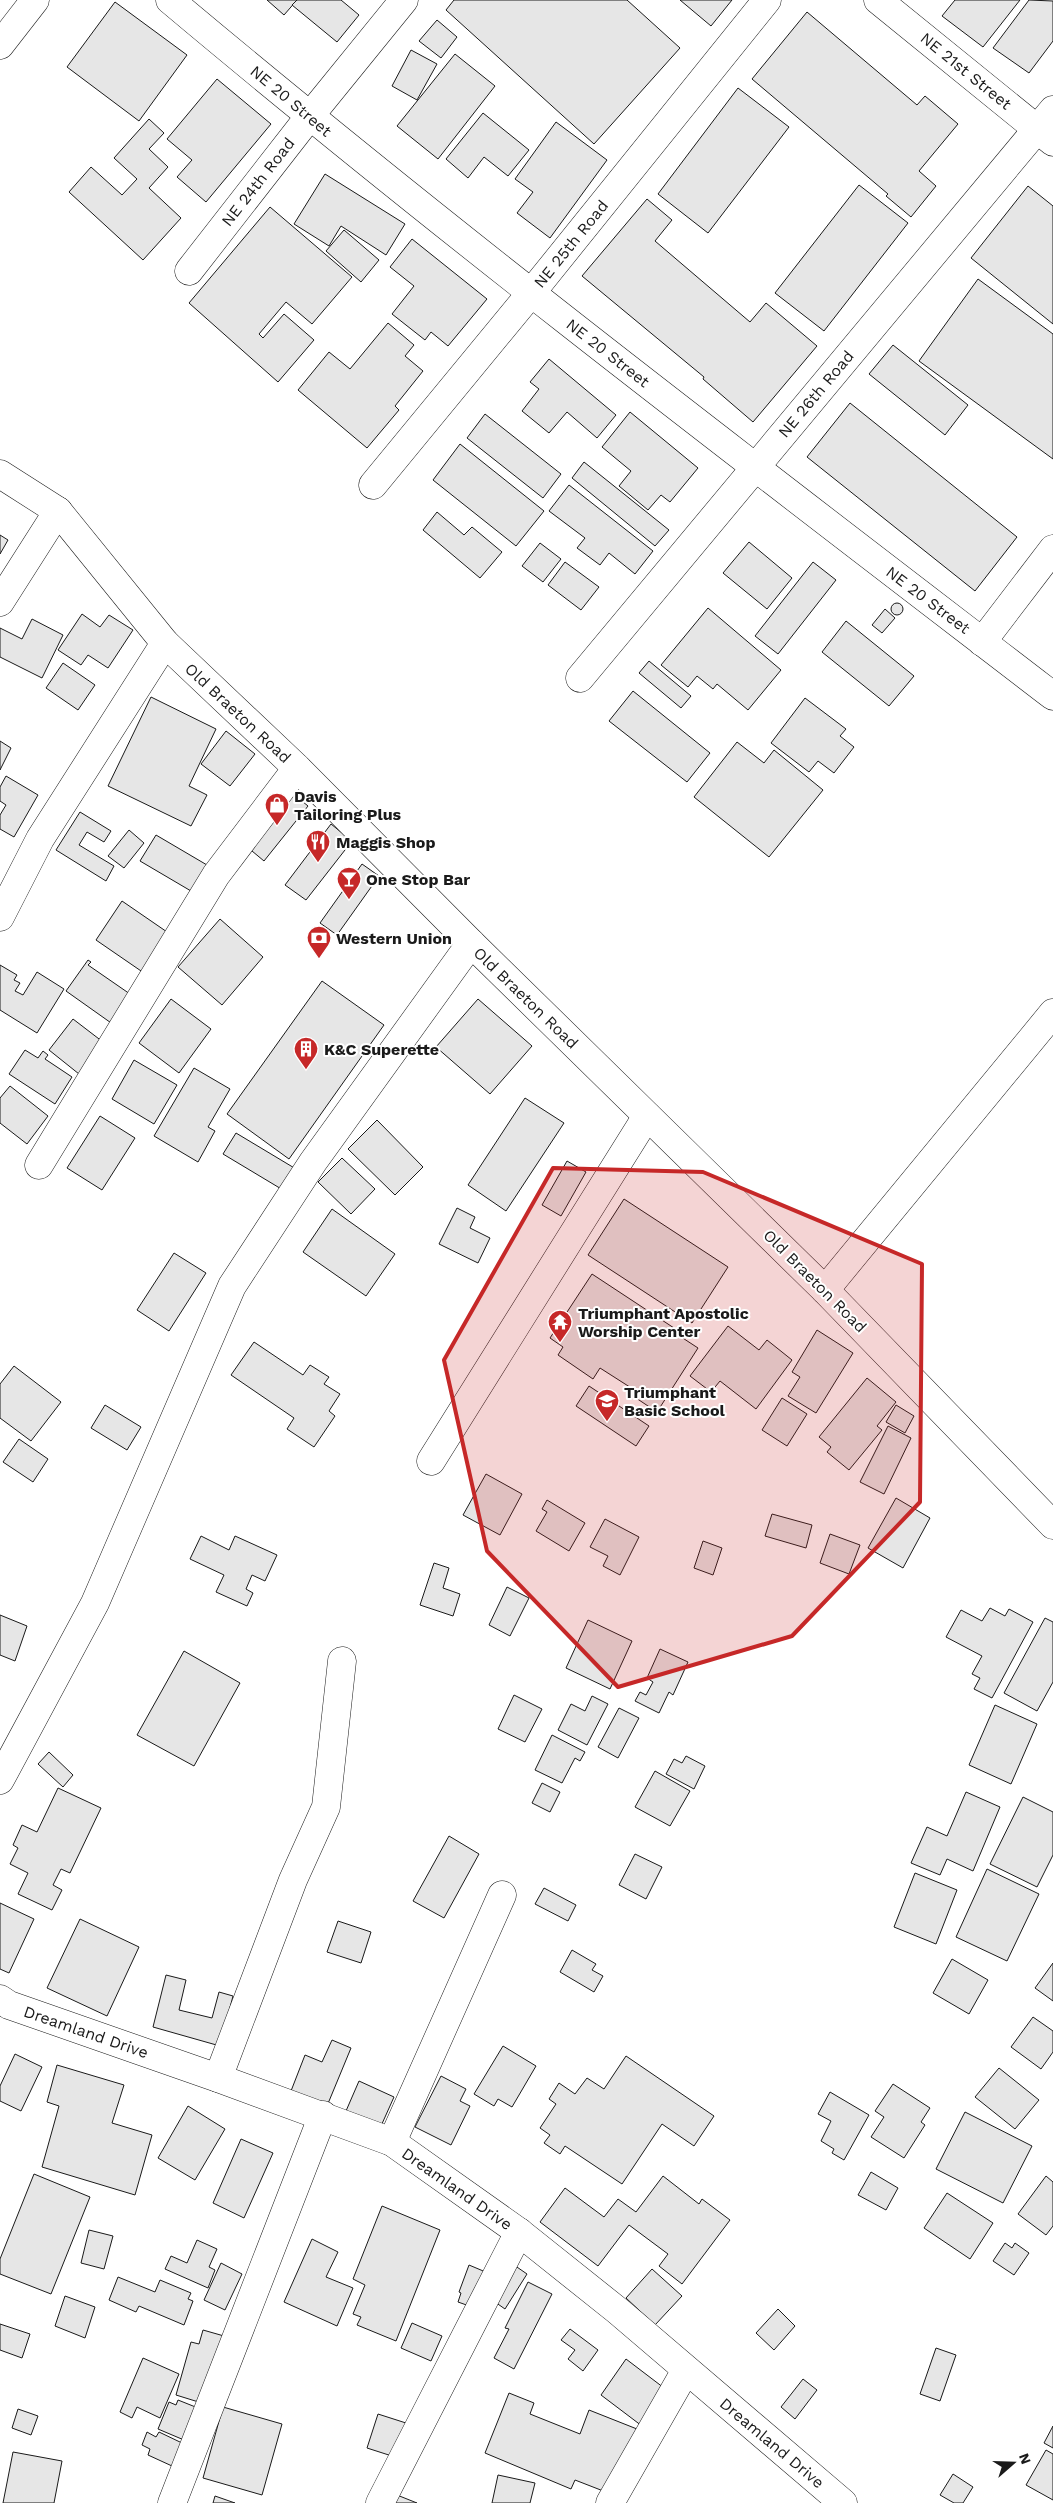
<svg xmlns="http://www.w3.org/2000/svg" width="1053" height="2503" font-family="'Work Sans',sans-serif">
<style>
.building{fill:#e6e6e6;stroke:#1a1a1a}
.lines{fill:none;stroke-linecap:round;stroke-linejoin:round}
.minor-casing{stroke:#1a1a1a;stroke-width:29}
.tertiary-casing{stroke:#1a1a1a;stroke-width:29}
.minor{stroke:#fff;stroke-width:28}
.tertiary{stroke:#fff;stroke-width:28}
.marked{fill:#c62828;fill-opacity:0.2;stroke:#c62828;stroke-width:4;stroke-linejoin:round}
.labels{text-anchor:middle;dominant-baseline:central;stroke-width:4;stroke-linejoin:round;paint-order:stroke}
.street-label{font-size:16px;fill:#1a1a1a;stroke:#fff}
.poi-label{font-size:16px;font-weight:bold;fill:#1a1a1a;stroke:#fff;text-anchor:start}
</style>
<rect width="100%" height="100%" fill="#fff"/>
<g class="building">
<path d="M267,0H297L284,15Z"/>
<path d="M297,0H341L359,15L337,42L292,5Z"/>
<path d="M454,0H627L680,48L594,144L446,10Z"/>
<path d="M680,0H732L711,26Z"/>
<path d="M955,0H1020L983,47L942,16Z"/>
<path d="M1029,0L1053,1V41L1029,73L993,48Z"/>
<path d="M115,2L187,55L139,121L67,67Z"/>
<path d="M807,12L917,105L925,96L958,124L919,171L936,186L911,217L886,196L888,194L752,79Z"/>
<path d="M437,20L457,37L441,58L419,41Z"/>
<path d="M411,50L437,64L417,100L392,86Z"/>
<path d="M455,54L495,86L438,159L397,126Z"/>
<path d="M217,79L271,124L206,202L177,177L192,160L167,139Z"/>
<path d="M738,88L789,127L708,233L658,194Z"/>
<path d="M483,113L529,150L508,176L484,157L468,178L446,159Z"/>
<path d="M149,119L164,133L149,149L168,167L149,188L181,218L143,260L69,192L91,167L122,195L137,179L114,158Z"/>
<path d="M556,122L607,160L550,238L517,213L533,192L515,179Z"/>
<path d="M325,174L405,224L386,255L341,226L329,246L294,224Z"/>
<path d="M859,185L908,223L824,331L775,293Z"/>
<path d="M1028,186L1053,206V324L971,258Z"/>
<path d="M647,199L672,220L655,241L750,322L766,303L817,346L753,422L703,379L704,377L582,276Z"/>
<path d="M270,207L352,277L312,324L286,302L259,334L263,338L284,314L314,340L278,382L189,303Z"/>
<path d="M344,230L379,260L361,282L326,251Z"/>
<path d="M412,239L487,299L448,346L431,332L425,340L392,314L414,286L390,267Z"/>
<path d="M978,279L1053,334V459L919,361Z"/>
<path d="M388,323L414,345L405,356L423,371L395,406L399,410L367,448L298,390L329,352L350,369Z"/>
<path d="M893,345L968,405L945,435L869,374Z"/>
<path d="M549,359L616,415L597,438L567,412L549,433L522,411L539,389L530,382Z"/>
<path d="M850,403L1017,537L975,591L807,457Z"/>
<path d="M630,412L698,468L670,502L661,495L648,510L619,486L631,471L602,447Z"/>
<path d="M485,414L561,474L543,498L467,438Z"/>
<path d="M460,444L544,511L516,546L433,480Z"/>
<path d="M584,462L669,530L655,546L572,478Z"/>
<path d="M569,485L653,551L635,574L609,553L600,565L577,548L585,538L549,511Z"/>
<path d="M437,512L464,535L472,527L502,552L480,578L423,530Z"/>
<path d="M0,535L8,540L0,554Z"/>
<path d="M749,542L792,578L767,609L723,573Z"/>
<path d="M540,543L561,559L543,582L522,566Z"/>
<path d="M565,562L599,587L581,610L548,585Z"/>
<path d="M813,562L836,580L778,654L755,636Z"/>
<circle cx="897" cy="609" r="6"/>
<path d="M708,608L781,670L748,710L717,684L713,689L697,676L688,687L661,665Z"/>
<path d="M885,609L895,618L882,633L872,625Z"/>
<path d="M82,614L100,627L109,615L133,630L108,668L88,655L81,665L58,650Z"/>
<path d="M32,619L63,635L42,678L0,657V628L22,639Z"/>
<path d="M846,621L914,676L889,706L822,652Z"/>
<path d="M649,661L691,696L681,708L639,673Z"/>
<path d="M63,663L95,685L78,710L46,688Z"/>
<path d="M633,691L710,753L687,782L609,721Z"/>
<path d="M151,697L216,729L189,786L207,795L191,826L108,786Z"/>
<path d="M805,698L846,729L840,736L854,747L834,773L818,761L809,772L771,743Z"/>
<path d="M226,731L255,754L230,786L201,764Z"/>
<path d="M0,741L11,748L0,770Z"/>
<path d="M737,742L764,763L774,750L823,790L769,857L694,797Z"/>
<path d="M6,776L38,795L14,837L0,829V815L6,805L0,801V787Z"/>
<path d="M291,792L308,806L264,861L246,846Z"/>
<path d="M80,812L111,831L104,842L87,832L79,845L114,866L106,881L56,850Z"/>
<path d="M331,824L352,841L306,900L285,885Z"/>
<path d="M129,830L144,843L124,868L108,856Z"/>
<path d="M156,835L207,865L191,891L140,861Z"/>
<path d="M362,864L379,876L337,935L320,923Z"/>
<path d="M122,901L170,934L144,973L96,940Z"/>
<path d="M220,919L263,957L222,1005L178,967Z"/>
<path d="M88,960L91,962L88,965L130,994L114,1025L66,991Z"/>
<path d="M0,965L17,975L14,980L20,983L15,991L23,995L37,972L64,989L37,1033L0,1010Z"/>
<path d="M322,981L384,1025L289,1159L227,1114Z"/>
<path d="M171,999L211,1029L179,1073L139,1043Z"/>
<path d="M478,999L532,1046L490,1094L436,1047Z"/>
<path d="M73,1019L103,1042L79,1074L49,1050Z"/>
<path d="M25,1050L38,1058L43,1051L48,1055L45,1059L72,1077L55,1104L9,1074Z"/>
<path d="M134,1060L177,1085L154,1124L112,1099Z"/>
<path d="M194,1068L230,1089L208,1127L215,1131L198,1162L154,1136Z"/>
<path d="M10,1086L48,1116L27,1144L0,1123V1098Z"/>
<path d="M525,1098L564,1123L506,1211L468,1185Z"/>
<path d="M100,1116L135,1138L102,1190L67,1168Z"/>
<path d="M377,1120L423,1167L395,1195L348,1149Z"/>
<path d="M236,1133L296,1169L283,1190L223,1154Z"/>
<path d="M342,1158L375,1189L351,1214L318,1182Z"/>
<path d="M567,1161L586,1172L561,1216L542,1205Z"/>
<path d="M624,1199L728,1267L692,1323L588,1255Z"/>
<path d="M457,1208L475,1217L470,1228L490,1238L478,1263L439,1244Z"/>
<path d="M332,1209L395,1254L366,1296L303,1252Z"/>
<path d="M174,1253L206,1273L169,1331L137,1310Z"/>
<path d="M592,1274L674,1328L672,1331L698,1348L657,1412L633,1396L636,1391L600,1368L593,1379L558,1355L563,1347L550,1338Z"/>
<path d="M728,1326L759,1350L767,1340L792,1360L756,1409L720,1381L711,1392L690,1376Z"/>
<path d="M817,1330L853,1353L816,1413L788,1396L800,1377L792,1372Z"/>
<path d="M254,1342L303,1375L310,1365L329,1377L324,1384L340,1394L329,1411L335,1416L314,1447L287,1429L294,1418L231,1375Z"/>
<path d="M14,1366L61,1402L31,1441L0,1418V1384Z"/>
<path d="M867,1378L896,1402L877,1426L882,1430L849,1470L827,1452L831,1447L819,1437Z"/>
<path d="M589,1386L649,1426L636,1446L576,1406Z"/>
<path d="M782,1398L807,1414L787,1446L762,1430Z"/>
<path d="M105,1405L141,1427L127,1450L91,1428Z"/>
<path d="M896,1405L914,1416L905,1433L886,1422Z"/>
<path d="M888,1426L911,1438L884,1494L860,1482Z"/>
<path d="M19,1439L48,1459L33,1482L3,1462Z"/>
<path d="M486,1474L522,1494L500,1535L463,1515Z"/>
<path d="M896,1498L930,1518L903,1568L868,1548Z"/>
<path d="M547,1500L585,1523L569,1551L536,1531L547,1512L542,1509Z"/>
<path d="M772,1514L812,1525L806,1548L765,1536Z"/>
<path d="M605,1519L639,1537L620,1575L603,1566L608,1556L590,1547Z"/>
<path d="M830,1534L860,1545L849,1574L820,1563Z"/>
<path d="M201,1536L229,1550L235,1536L277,1555L265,1581L252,1575L246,1589L253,1593L247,1606L216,1592L224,1575L190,1559Z"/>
<path d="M703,1541L722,1548L713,1575L694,1568Z"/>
<path d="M434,1563L449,1568L443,1588L460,1594L453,1616L420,1605Z"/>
<path d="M507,1587L529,1598L510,1636L489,1625Z"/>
<path d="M990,1608L1005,1616L1009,1609L1033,1622L992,1698L974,1689L980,1678L972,1674L982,1656L946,1637L961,1610L982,1621Z"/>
<path d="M0,1615L27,1626L15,1661L0,1655Z"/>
<path d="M1045,1618L1053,1622V1682L1037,1711L1004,1693Z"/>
<path d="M588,1620L632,1641L610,1689L566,1668Z"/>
<path d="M660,1649L688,1662L673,1695L669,1692L659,1713L635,1701L640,1692L646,1695L653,1682L647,1678Z"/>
<path d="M184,1651L240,1683L194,1766L137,1735Z"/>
<path d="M514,1695L542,1709L525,1742L498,1729Z"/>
<path d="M592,1696L608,1704L587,1745L558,1730L571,1704L585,1711Z"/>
<path d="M995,1705L1037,1724L1011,1784L969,1765Z"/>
<path d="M619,1708L639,1718L618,1758L598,1747Z"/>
<path d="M552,1735L585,1752L580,1761L575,1758L562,1783L535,1770Z"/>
<path d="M49,1752L73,1775L63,1787L38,1764Z"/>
<path d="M686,1756L705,1766L694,1789L666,1774L674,1759L682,1763Z"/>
<path d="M655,1771L690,1791L670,1826L635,1807Z"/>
<path d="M542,1783L560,1792L550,1812L532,1803Z"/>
<path d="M58,1788L101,1808L70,1873L61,1869L53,1885L62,1890L52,1910L18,1894L28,1873L10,1864L18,1848L13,1845L22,1825L37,1832Z"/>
<path d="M966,1792L1000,1807L973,1871L947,1859L940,1875L911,1863L927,1827L947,1836Z"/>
<path d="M1023,1797L1053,1812V1855L1037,1887L990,1864Z"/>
<path d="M449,1836L479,1854L444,1918L413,1901Z"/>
<path d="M635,1854L662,1867L646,1899L619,1885Z"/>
<path d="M987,1869L1039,1894L1007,1961L956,1937Z"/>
<path d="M915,1873L957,1890L936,1944L894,1927Z"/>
<path d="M544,1888L576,1905L568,1921L535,1904Z"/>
<path d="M0,1903L34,1919L9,1973L0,1969Z"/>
<path d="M80,1919L139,1947L107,2016L47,1988Z"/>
<path d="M338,1921L371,1932L361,1963L327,1952Z"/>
<path d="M572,1950L596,1964L592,1970L603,1976L594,1992L560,1972Z"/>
<path d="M952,1959L988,1980L969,2014L933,1993Z"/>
<path d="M1053,1963V2001L1035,1988Z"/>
<path d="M166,1975L186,1980L179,2010L212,2018L219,1992L233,1996L220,2046L153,2027Z"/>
<path d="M1033,2017L1053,2031V2052L1041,2069L1011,2047Z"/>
<path d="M332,2040L351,2048L327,2106L291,2091L305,2055L322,2062Z"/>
<path d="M503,2046L536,2066L512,2107L498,2099L494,2106L474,2094Z"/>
<path d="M15,2054L42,2067L21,2111L0,2101V2086Z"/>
<path d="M626,2056L714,2116L694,2146L662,2124L622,2184L565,2146L560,2154L544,2143L550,2135L540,2128L556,2104L549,2099L559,2083L575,2094L587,2078L604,2089Z"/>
<path d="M57,2065L124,2085L112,2123L152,2135L135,2195L42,2167L59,2106L47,2102Z"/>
<path d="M999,2068L1039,2100L1015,2129L975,2097Z"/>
<path d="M441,2076L466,2089L460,2101L470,2106L451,2145L415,2127Z"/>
<path d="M359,2081L394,2097L381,2126L346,2111Z"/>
<path d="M893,2084L930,2108L921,2122L925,2125L904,2158L871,2137L884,2117L875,2111Z"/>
<path d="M830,2092L869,2115L844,2160L832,2153L834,2149L821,2141L831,2121L818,2114Z"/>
<path d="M188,2106L225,2129L195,2180L158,2158Z"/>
<path d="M965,2112L1032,2146L1003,2203L936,2169Z"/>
<path d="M241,2139L273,2153L244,2218L213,2203Z"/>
<path d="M871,2172L898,2188L886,2210L858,2195Z"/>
<path d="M34,2174L90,2197L51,2294L0,2274V2259Z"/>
<path d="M663,2176L699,2204L702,2199L730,2220L682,2284L659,2266L668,2254L629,2225L598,2266L540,2222L565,2188L604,2217L618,2199L636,2212Z"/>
<path d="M1046,2176L1053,2182V2226L1046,2235L1018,2214Z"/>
<path d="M947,2193L993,2223L970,2259L924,2228Z"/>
<path d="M382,2206L440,2230L396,2341L357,2325L361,2317L353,2314L365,2285L353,2279Z"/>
<path d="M89,2230L113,2236L104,2269L81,2263Z"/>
<path d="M312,2239L338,2252L326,2277L353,2288L337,2326L284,2302Z"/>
<path d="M197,2240L217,2249L209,2267L215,2270L208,2288L165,2269L171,2256L187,2263Z"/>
<path d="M1005,2243L1012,2248L1015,2243L1029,2253L1014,2275L993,2261Z"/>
<path d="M221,2263L242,2274L225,2310L204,2300Z"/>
<path d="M469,2265L488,2273L475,2308L458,2302L461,2293L459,2292Z"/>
<path d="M514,2265L527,2274L505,2309L495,2302Z"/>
<path d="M652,2269L682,2296L655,2325L626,2298Z"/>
<path d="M118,2277L155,2292L160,2280L191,2293L188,2299L193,2301L184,2325L139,2306L136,2312L109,2300Z"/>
<path d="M528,2282L552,2294L514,2369L494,2358L509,2329L505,2328Z"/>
<path d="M65,2296L95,2307L85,2338L55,2326Z"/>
<path d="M778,2309L795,2326L774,2350L756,2333Z"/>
<path d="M412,2323L442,2336L431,2361L401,2348Z"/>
<path d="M0,2324L30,2334L22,2358L0,2350Z"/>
<path d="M570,2329L598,2350L583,2371L568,2359L575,2350L561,2340Z"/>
<path d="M203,2330L224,2336L205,2404L176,2395L191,2342L199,2344Z"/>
<path d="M936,2348L956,2355L940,2401L920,2394Z"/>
<path d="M143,2358L179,2374L160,2418L137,2407L132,2418L120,2412Z"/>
<path d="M626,2359L668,2391L642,2426L601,2395Z"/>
<path d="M803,2379L817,2390L795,2419L781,2407Z"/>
<path d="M509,2393L534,2403L530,2414L580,2434L589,2410L637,2429L611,2494L575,2480L571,2489L485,2453Z"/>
<path d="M178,2400L198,2408L184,2440L158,2429L169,2402L176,2405Z"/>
<path d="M223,2407L282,2424L262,2495L203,2478Z"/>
<path d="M18,2409L38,2416L31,2435L12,2428Z"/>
<path d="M378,2414L406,2423L395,2457L367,2448Z"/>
<path d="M1053,2426V2448L1044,2443Z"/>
<path d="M147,2432L156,2437L159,2432L182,2443L172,2466L148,2455L150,2449L142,2445Z"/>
<path d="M1046,2450L1053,2454V2500L1026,2485Z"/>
<path d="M13,2452L62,2461L54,2503H3Z"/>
<path d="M953,2474L973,2487L963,2503H954L940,2495Z"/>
<path d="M498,2475L535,2483L530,2503H492Z"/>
<path d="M397,2495L417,2503H394Z"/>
<path d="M215,2496L235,2503H213Z"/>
</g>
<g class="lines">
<defs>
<g id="minor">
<path d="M170,0C457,241 756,468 1053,696"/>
<path d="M878,0L1053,142"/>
<path d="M0,45L35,0"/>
<path d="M189,271L309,117L404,0"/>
<path d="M373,485L531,293L767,0"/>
<path d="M0,602L58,511"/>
<path d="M982,642L1053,549"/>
<path d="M580,678L1053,110"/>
<path d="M0,917L40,839L165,643"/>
<path d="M39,1165L216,875L297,768"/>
<path d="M825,1290L1053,1013"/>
<path d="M431,1461L647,1116"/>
<path d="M0,1780L95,1603L232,1286L313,1162L471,943"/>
<path d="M0,1999L9,2005L218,2078L392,2142L519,2232L618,2311L843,2503"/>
<path d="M218,2078L293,1880L326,1807L342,1661"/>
<path d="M392,2142L502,1895"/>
<path d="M172,2503L323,2115"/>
<path d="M380,2503L519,2232"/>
<path d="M610,2503L686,2370"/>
</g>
<path id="tertiary" d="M0,474L58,511L165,643L297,768L471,943L825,1290L1053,1525"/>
</defs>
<use href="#minor" class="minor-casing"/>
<use href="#tertiary" class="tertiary-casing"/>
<use href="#minor" class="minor"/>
<use href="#tertiary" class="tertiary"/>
</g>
<path class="marked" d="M553,1168L703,1172L922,1264L920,1502L792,1636L618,1687L487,1551L444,1360Z"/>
<defs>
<symbol id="shop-pin" viewBox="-11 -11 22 30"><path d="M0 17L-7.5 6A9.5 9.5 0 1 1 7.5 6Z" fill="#c62828" stroke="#fff"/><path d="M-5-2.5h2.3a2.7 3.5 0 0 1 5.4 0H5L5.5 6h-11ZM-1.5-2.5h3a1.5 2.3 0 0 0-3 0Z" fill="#fff"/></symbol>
<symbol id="restaurant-pin" viewBox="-11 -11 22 30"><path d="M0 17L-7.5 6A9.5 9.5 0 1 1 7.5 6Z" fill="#c62828" stroke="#fff"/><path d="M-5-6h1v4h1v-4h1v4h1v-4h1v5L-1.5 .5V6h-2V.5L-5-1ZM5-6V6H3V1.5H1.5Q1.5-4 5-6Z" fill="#fff"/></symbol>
<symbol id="bar-pin" viewBox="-11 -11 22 30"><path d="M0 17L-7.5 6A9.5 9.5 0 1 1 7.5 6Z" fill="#c62828" stroke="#fff"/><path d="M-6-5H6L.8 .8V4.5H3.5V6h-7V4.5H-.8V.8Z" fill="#fff"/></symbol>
<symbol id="bank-pin" viewBox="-11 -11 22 30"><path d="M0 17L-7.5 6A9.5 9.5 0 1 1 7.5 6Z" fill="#c62828" stroke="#fff"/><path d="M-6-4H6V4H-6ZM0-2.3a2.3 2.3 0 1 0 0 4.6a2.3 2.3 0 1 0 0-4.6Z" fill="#fff"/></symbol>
<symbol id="building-pin" viewBox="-11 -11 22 30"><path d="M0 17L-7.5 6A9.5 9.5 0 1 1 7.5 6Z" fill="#c62828" stroke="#fff"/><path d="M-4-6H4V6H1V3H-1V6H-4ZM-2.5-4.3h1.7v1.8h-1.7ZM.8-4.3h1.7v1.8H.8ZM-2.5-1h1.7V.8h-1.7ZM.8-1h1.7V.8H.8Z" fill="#fff"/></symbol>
<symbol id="temple-pin" viewBox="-11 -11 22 30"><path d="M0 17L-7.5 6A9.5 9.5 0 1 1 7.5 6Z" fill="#c62828" stroke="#fff"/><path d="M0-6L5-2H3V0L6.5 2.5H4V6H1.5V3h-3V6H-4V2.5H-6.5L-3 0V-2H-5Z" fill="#fff"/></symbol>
<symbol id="school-pin" viewBox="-11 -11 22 30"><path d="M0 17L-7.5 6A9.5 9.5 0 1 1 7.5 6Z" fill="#c62828" stroke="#fff"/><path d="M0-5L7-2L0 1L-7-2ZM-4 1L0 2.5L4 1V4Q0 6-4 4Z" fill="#fff"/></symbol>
</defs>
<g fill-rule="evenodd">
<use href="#shop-pin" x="263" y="791" width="28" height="38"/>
<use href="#restaurant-pin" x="304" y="828" width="28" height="38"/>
<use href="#bar-pin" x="335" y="865" width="28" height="38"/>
<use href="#bank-pin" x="305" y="924" width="28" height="38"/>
<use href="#building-pin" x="292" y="1035" width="28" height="38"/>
<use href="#temple-pin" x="546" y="1308" width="28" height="38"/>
<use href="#school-pin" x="593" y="1387" width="28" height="38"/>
</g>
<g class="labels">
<g class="street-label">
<text transform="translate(966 71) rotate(39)">NE 21st Street</text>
<text transform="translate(291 101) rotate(40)">NE 20 Street</text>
<text transform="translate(258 182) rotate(-52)">NE 24th Road</text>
<text transform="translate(571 244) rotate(-51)">NE 25th Road</text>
<text transform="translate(608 353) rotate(38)">NE 20 Street</text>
<text transform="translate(816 394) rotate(-50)">NE 26th Road</text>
<text transform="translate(928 600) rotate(37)">NE 20 Street</text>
<text transform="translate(238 713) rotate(43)">Old Braeton Road</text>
<text transform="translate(526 998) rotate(44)">Old Braeton Road</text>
<text transform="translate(815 1281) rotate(45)">Old Braeton Road</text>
<text transform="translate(86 2032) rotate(19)">Dreamland Drive</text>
<text transform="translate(457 2189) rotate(35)">Dreamland Drive</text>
<text transform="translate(772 2443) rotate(40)">Dreamland Drive</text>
</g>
<g class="poi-label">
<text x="294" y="796">Davis<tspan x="294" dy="18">Tailoring Plus</tspan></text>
<text x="336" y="842">Maggis Shop</text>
<text x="366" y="879">One Stop Bar</text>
<text x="336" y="938">Western Union</text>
<text x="324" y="1049">K&amp;C Superette</text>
<text x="578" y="1313">Triumphant Apostolic<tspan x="578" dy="18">Worship Center</tspan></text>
<text x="624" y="1392">Triumphant<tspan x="624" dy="18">Basic School</tspan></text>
</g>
</g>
<g transform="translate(1013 2463) rotate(70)" stroke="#ffffff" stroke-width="4" paint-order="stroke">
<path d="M0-4L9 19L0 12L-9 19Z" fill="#1a1a1a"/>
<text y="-8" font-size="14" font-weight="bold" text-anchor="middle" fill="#1a1a1a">N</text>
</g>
</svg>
